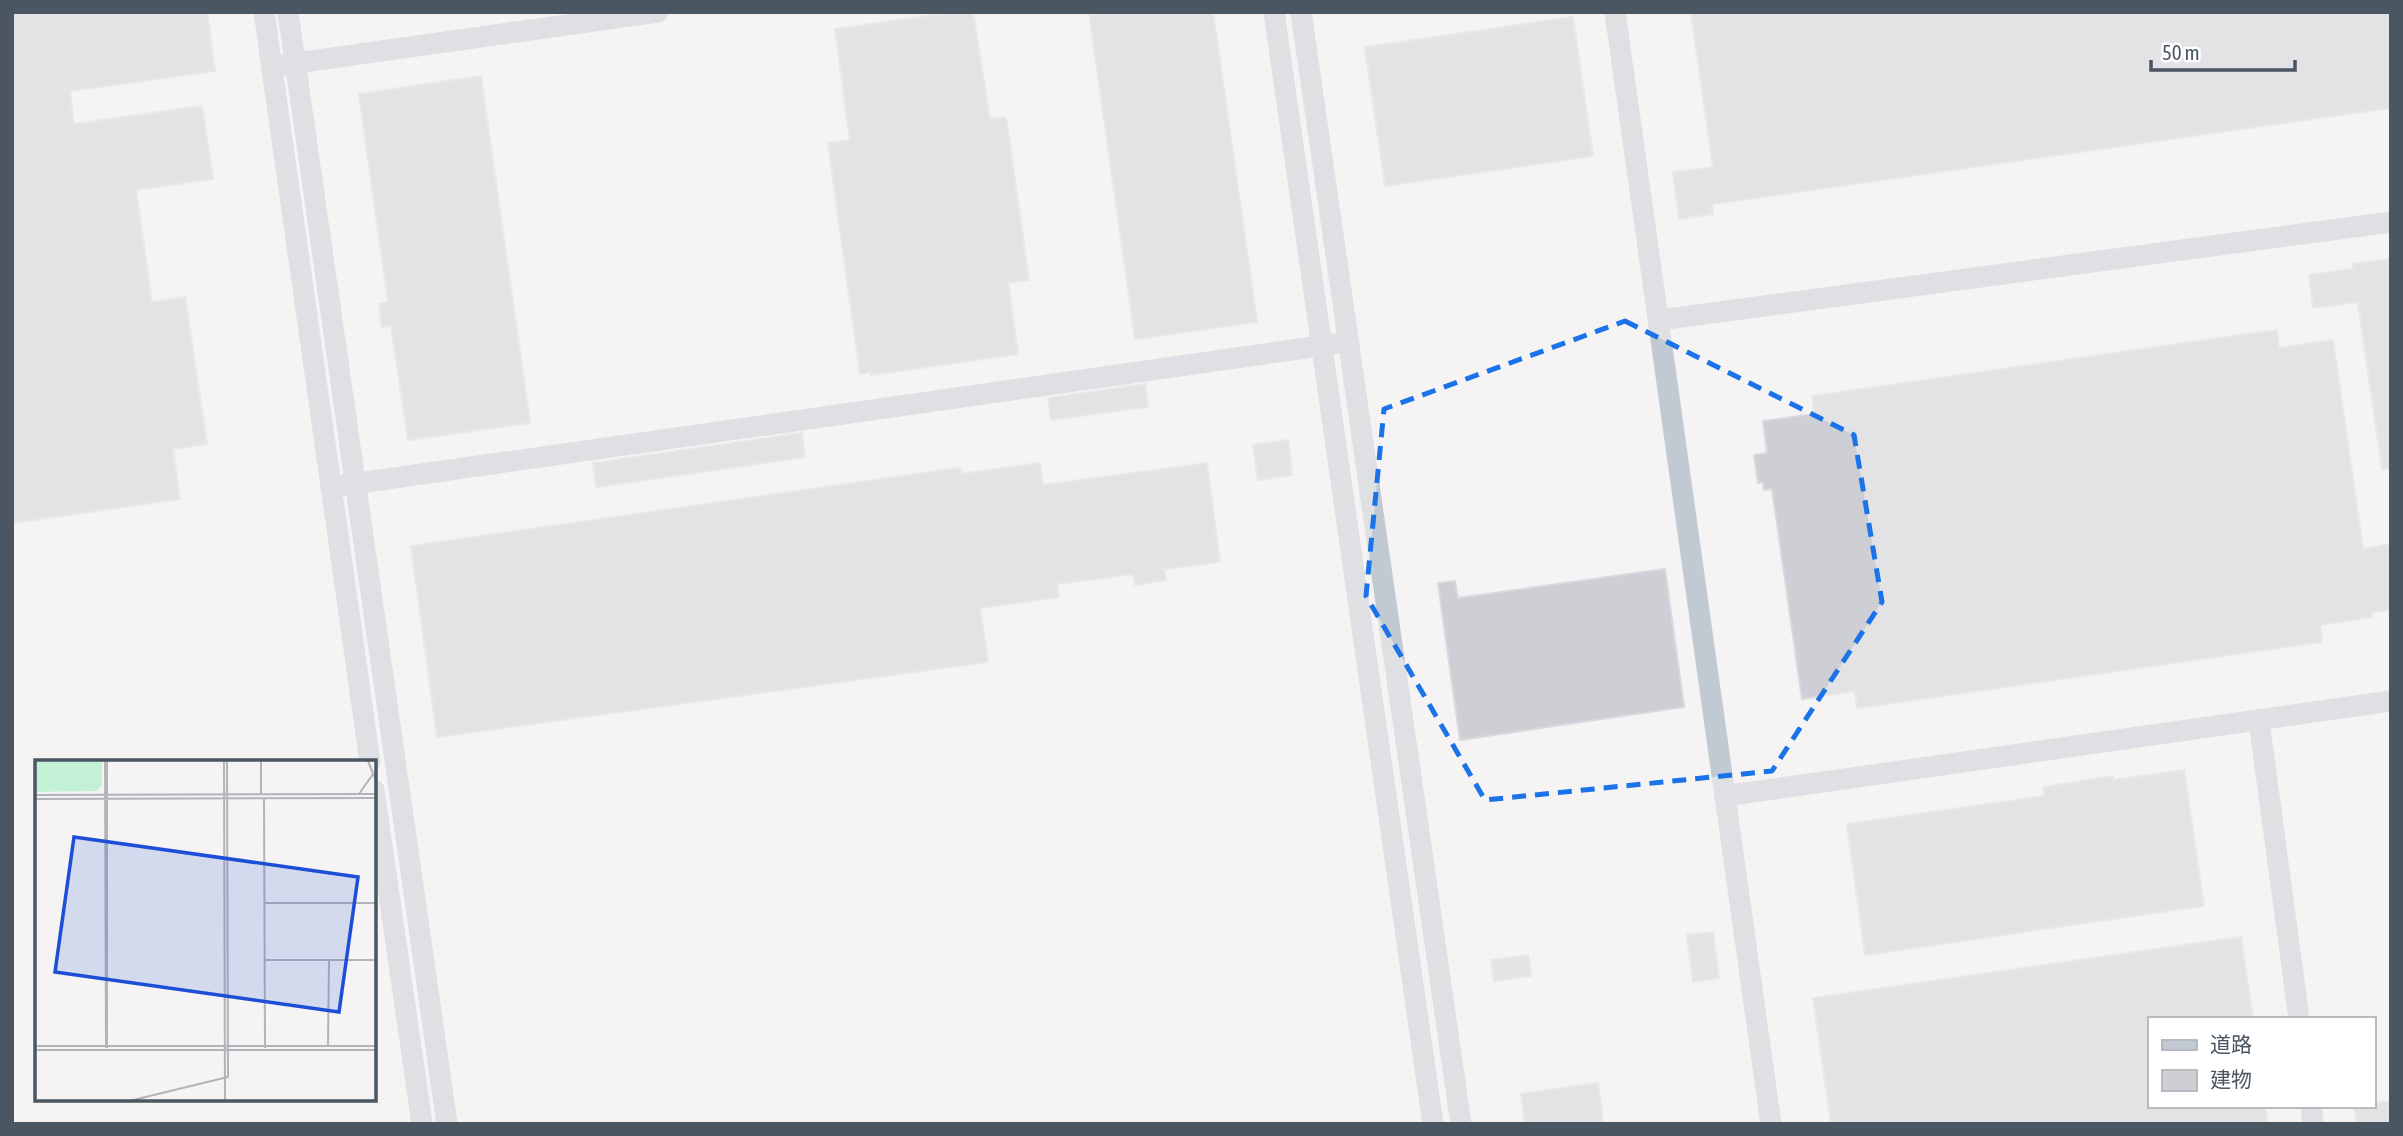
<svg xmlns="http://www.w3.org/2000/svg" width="2403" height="1136" font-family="'Asap Condensed','Noto Sans JP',sans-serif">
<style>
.building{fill:#cdcfd5;stroke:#d7d9de;stroke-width:2}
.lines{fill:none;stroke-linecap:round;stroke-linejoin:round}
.minor{stroke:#c1cad2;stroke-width:21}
.marked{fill:none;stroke:#1a73e8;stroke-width:5;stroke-dasharray:14 9;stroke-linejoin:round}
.inset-road{fill:none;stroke:#b1b4b9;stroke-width:2}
.view{fill:#1d4ed8;fill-opacity:0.15;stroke:#1d4ed8;stroke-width:3.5}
.inset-edge{fill:none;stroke:#4a5661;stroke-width:3.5}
</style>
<rect width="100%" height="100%" fill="#f5f3f3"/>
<g class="building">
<path d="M12,12H207L215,71L70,91L74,124L202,106L213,179L136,190L152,302L185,297L207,444L173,449L180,499L12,523Z"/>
<path d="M954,12H973L990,119L1006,117L1029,280L1008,283L1018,354L871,375V372L860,374L828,143L850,140L835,29Z"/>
<path d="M1089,12H1213L1257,322L1135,339Z"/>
<path d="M1691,12H2391V108L1712,204L1713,214L1679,219L1673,172L1713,167Z"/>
<path d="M1573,17L1593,156L1385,186L1365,47Z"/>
<path d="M481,76L530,423L408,440L391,326L382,327L379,304L388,302L359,94Z"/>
<path d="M2391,259V468L2382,469L2358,302L2313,308L2309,275L2353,269V264Z"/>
<path d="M2277,330L2279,348L2333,340L2363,549L2391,544V610L2372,612V617L2320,625L2322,642L1857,708L1855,691L1802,699L1772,489L1764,490L1763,482L1758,483L1754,455L1767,453L1763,421L1814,414L1812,396Z"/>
<path d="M1145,384L1148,407L1051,420L1048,398Z"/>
<path d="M802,433L805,457L596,487L593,463Z"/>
<path d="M1288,440L1292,475L1258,480L1253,445Z"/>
<path d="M1040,463L1043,485L1207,463L1220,562L1164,569L1166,580L1135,585L1133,574L1057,584L1059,597L980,608L988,662L437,737L411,546L960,468L961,474Z"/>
<path d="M1665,569L1684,707L1460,740L1438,583L1455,581L1458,598Z"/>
<path d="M2184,770L2204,906L1865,955L1847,824L2044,796L2043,787L2113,776V780Z"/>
<path d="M1713,932L1719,978L1693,982L1687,935Z"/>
<path d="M2241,937L2253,1019H2149V1106H2265L2268,1124H1831L1813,998Z"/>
<path d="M1528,955L1531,976L1494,981L1491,960Z"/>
<path d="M1598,1083L1603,1122L1525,1124L1521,1094Z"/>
<path d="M2391,1101V1124H2357L2354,1106H2373V1103Z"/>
</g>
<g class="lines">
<g class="minor">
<path d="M264,12L370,762"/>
<path d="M288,12L447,1124"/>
<path d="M1274,12L1433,1124"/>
<path d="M1301,12L1461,1124"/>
<path d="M1615,12L1771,1124"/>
<path d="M282,65L658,12"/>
<path d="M1659,320L2391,222"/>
<path d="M331,487L1334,344"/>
<path d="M2259,721L2299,1019"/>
<path d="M374,790L422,1124"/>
<path d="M1725,796L2391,701"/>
<path d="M2311,1106L2313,1124"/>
</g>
</g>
<path d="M0 0H2403V1136H0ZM1625,321L1854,435L1882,602L1772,771L1485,800L1366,596L1384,409Z" fill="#f5f3f3" fill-opacity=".55" fill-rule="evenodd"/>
<path class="marked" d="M1625,321L1854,435L1882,602L1772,771L1485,800L1366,596L1384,409Z"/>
<g transform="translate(35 760)">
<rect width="341" height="341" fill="#f5f3f3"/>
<path d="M0,1H67V26L61,31L0,32Z" fill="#c3f1d5"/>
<path class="inset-road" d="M70,1L71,288M189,1L190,341M226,1V34M333,1L342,23M324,34L338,14M0,35L342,34M0,39L342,38M229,39L230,288M230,143H342M230,200H342M0,286H342M293,286L294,200M72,288V1M0,290H342M94,341L193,317L192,1"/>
<path class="view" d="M39,77L323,117L304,252L20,212Z"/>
<rect width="341" height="341" class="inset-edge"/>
</g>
<rect width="2403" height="1136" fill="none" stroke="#4a5661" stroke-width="28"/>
<rect x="2148" y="1017" width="228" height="91" fill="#ffffff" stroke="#b7bbc0" stroke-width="2"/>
<rect x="2162" y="1040" width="35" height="10" fill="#c1cad2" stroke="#b7bbc0" stroke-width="2"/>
<text x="2210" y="1052" font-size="21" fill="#4a5661">道路</text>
<rect x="2162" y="1070" width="35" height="21" fill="#cdcfd5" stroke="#b7bbc0" stroke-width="2"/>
<text x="2210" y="1087" font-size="21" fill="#4a5661">建物</text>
<path d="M2151 60v10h144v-10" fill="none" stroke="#4a5661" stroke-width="3.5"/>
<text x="2162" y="60" font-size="21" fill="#4a5661" stroke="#ffffff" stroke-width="5" paint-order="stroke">50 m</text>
</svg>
